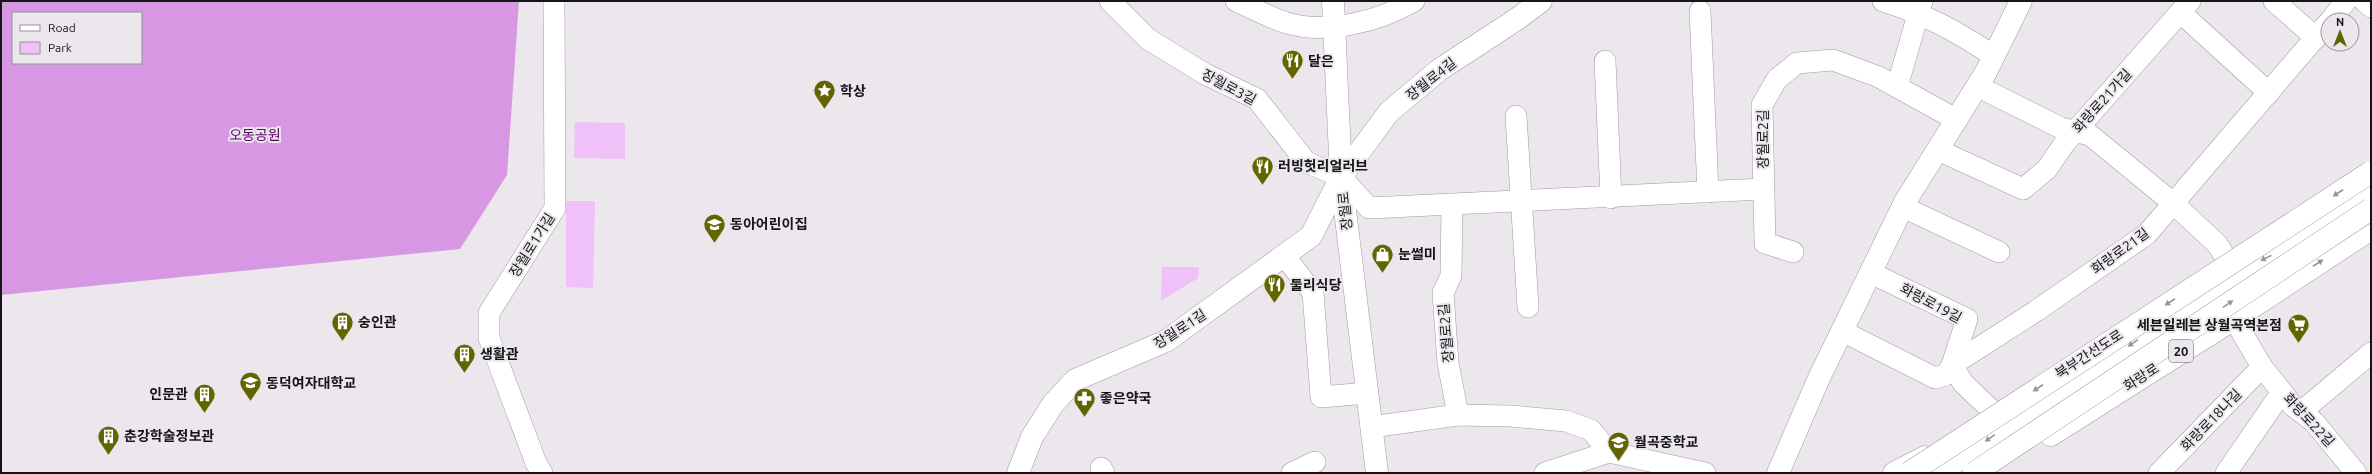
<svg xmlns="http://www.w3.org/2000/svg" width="2372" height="474" font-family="Ubuntu,'Noto Sans KR',sans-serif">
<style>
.green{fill:#f0c1f8}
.forest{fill:#d797e2;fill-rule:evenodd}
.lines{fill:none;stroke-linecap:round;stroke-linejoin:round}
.street-casing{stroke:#a09ba0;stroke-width:22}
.secondary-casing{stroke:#a09ba0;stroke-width:23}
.primary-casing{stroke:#a09ba0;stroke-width:23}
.highway-casing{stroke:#a09ba0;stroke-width:23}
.street{stroke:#fff;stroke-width:21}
.secondary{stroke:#fff;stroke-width:22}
.primary{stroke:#fff;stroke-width:22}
.highway{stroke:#fff;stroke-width:22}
.highway-bridge-casing{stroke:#a09ba0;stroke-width:23;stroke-linecap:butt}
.highway-bridge{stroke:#fff;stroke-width:22}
.oneway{fill:#969596}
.labels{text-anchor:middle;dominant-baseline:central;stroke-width:4;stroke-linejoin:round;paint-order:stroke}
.shield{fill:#ebe7ec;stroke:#555356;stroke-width:1}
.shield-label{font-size:13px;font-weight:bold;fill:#151416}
.poi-label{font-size:14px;font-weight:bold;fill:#151416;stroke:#ebe7ec;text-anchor:start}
.street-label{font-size:14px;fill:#151416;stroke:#ebe7ec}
.park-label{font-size:14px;fill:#580465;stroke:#ebe7ec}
</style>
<rect width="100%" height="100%" fill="#ebe7ec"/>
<g class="green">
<path d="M575,122L625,123V159L574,158Z"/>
<path d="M566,201H595L593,288L566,287Z"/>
<path d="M1162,267H1199L1198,278L1161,301Z"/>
</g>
<path class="forest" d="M1,1H519L507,175L460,249L1,295ZM13,13H141V63H13Z"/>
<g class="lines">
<defs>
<g id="street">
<path d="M1110,1L1148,39L1205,74L1257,99L1306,162L1341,177L1369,208L1763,189"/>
<path d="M1236,1C1253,8 1270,18 1287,23C1326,35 1380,21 1414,1"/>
<path d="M1883,1C1927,15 1956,31 1994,56"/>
<path d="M2274,1L2316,38"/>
<path d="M2364,1L2371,7"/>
<path d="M1700,11L1708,192"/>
<path d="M2180,12L2269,93"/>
<path d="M2331,20L2346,1"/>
<path d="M1605,61L1611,198"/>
<path d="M1977,86L2061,128L2090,135L2173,203L2217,244L2236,273"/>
<path d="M1897,87L1922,1"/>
<path d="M1516,116L1528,307"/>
<path d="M1938,150L2023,189L2047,169L2064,144L2190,1"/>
<path d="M1452,205L1451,276L1443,293L1448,363L1458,415"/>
<path d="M1903,207L1999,252"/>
<path d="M1793,252L1765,243L1762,105L1777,79L1797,63L1833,60L1879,77L1957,120"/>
<path d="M1284,255L1313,293L1321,397L1367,393"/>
<path d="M2234,319L2262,367L2293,406L2314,422L2356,473"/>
<path d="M1842,331L1935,378L1946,375L1952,365L1967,319L1871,273"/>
<path d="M1952,365L2036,311L2147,234L2328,23"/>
<path d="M1952,365L1963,383L2008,426"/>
<path d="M2301,412L2371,353"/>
<path d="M1371,427L1458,415L1511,416L1566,421L1591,430L1609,452"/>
<path d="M1101,468L1104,473"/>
<path d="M542,473L536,463L489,338V313L555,208L554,1"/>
<path d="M1292,473L1315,462"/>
<path d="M1545,473L1609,452L1705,473"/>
<path d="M2159,473L2262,367"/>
<path d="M2226,473L2282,392"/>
</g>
<g id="secondary">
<path d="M1333,1L1341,177L1377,473"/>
<path d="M1018,473L1032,437L1053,404L1075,380L1166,341L1311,236L1341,177L1389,112L1439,70L1517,19L1541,1"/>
<path d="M1778,473L1819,378L1905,202L1986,72L2021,1"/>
</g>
<g id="primary">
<path d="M2051,435L2234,319L2371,229"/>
<path d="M1939,473L2198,300L2236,273L2289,247L2371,194"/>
</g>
<path id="highway" d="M1894,473L1925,457"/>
</defs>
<use href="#street" class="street-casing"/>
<use href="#secondary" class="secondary-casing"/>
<use href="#primary" class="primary-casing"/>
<use href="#highway" class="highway-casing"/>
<use href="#street" class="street"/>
<use href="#secondary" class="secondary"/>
<use href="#primary" class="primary"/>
<use href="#highway" class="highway"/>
<defs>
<g id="highway-bridge">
<path d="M1909,473L2371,172"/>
<path d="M1974,473L2371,209"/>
</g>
</defs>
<use href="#highway-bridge" class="highway-bridge-casing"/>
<use href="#highway-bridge" class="highway-bridge"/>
</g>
<defs><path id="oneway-solid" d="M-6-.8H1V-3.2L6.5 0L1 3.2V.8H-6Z"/></defs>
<g class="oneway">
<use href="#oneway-solid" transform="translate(2338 193) rotate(147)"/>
<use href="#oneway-solid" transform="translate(2266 258) rotate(154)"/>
<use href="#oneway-solid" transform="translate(2318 263) rotate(-33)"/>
<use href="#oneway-solid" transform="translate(2170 302) rotate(147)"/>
<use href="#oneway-solid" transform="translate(2228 304) rotate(-34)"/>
<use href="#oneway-solid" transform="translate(2133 343) rotate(146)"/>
<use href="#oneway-solid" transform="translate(2038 388) rotate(147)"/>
<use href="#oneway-solid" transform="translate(1990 438) rotate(146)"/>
</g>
<defs>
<symbol id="restaurant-pin" viewBox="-11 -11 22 30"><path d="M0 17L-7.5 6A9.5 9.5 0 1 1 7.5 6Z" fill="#636600" stroke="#ebe7ec"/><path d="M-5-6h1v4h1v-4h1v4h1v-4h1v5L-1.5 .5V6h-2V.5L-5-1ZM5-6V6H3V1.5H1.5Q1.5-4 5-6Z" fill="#fff"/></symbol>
<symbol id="sight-pin" viewBox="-11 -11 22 30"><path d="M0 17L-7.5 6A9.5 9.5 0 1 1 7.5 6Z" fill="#636600" stroke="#ebe7ec"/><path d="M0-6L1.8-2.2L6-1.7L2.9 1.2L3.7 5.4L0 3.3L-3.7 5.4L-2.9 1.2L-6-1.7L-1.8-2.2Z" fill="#fff"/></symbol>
<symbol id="school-pin" viewBox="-11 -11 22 30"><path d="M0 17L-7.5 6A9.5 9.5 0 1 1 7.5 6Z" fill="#636600" stroke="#ebe7ec"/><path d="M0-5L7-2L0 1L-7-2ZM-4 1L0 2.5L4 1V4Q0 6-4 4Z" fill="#fff"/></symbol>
<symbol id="shop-pin" viewBox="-11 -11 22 30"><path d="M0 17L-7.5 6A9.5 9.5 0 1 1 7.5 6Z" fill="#636600" stroke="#ebe7ec"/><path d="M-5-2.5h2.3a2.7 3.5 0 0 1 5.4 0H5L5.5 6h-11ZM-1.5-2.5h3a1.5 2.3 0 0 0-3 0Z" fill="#fff"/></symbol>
<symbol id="building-pin" viewBox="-11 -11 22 30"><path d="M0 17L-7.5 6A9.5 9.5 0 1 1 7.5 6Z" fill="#636600" stroke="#ebe7ec"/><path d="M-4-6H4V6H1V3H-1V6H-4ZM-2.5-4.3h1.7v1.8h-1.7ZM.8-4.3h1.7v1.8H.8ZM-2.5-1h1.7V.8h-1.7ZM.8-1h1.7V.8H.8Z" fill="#fff"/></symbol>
<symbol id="supermarket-pin" viewBox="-11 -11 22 30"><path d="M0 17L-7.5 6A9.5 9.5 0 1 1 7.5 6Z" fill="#636600" stroke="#ebe7ec"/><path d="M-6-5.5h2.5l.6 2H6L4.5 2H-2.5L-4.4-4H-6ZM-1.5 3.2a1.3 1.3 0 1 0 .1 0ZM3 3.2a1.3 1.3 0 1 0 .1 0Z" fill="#fff"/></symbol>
<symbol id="university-pin" viewBox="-11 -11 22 30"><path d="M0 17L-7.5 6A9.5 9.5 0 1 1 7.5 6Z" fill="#636600" stroke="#ebe7ec"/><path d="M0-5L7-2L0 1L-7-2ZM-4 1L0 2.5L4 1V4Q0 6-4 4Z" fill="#fff"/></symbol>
<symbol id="pharmacy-pin" viewBox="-11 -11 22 30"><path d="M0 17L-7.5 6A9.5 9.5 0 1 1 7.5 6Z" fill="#636600" stroke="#ebe7ec"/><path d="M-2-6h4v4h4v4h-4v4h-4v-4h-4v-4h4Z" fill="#fff"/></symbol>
</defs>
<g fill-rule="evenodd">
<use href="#restaurant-pin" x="1280" y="48" width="25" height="34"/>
<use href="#sight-pin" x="812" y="78" width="25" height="34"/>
<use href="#restaurant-pin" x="1250" y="154" width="25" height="34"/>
<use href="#school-pin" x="702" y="212" width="25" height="34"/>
<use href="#shop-pin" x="1370" y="242" width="25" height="34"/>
<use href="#restaurant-pin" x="1262" y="272" width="25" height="34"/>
<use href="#building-pin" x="330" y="310" width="25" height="34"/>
<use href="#supermarket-pin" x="2286" y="312" width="25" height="34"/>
<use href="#building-pin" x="452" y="342" width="25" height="34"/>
<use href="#university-pin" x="238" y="370" width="25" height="34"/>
<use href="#building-pin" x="192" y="382" width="25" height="34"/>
<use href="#pharmacy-pin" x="1072" y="386" width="25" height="34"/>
<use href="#building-pin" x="96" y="424" width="25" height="34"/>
<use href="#school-pin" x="1606" y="430" width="25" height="34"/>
</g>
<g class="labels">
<rect class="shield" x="2169" y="340" width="24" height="22" rx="3"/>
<g class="shield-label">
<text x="2181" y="351">20</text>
</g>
<g class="poi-label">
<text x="1308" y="61">달은</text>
<text x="840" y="91">학상</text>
<text x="1278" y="166">러빙헛리얼러브</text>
<text x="730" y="224">동아어린이집</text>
<text x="1398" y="254">눈썰미</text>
<text x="1290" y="285">둘리식당</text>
<text x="358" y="322">숭인관</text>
<text x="2282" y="325" text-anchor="end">세븐일레븐 상월곡역본점</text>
<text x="480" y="354">생활관</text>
<text x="266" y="383">동덕여자대학교</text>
<text x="188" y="394" text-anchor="end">인문관</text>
<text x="1100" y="398">좋은약국</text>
<text x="124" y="436">춘강학술정보관</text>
<text x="1634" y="442">월곡중학교</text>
</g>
<g class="street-label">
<text transform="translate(1431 79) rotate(-38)">장월로4길</text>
<text transform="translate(1229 87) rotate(28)">장월로3길</text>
<text transform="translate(2102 101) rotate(-48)">화랑로21가길</text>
<text transform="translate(1763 139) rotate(-90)">장월로2길</text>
<text transform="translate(1345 211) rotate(-96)">장월로</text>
<text transform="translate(532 245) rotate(-58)">장월로1가길</text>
<text transform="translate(2120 251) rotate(-36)">화랑로21길</text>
<text transform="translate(1931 303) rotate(28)">화랑로19길</text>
<text transform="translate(1180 329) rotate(-33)">장월로1길</text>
<text transform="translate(1446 333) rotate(-95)">장월로2길</text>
<text transform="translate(2089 354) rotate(-33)">북부간선도로</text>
<text transform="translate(2141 377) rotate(-33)">화랑로</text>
<text transform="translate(2211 420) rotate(-46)">화랑로18나길</text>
<text transform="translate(2309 420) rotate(47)">화랑로22길</text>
</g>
<g class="park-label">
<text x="255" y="135">오동공원</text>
</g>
</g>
<rect width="2372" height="474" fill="none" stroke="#151416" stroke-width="4"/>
<rect x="12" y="12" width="130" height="52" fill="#ebe7ec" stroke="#959396"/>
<rect x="20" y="25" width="20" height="6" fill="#ffffff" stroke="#959396"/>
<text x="48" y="32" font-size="12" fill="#151416">Road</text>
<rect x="20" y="42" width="20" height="12" fill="#f0c1f8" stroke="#959396"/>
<text x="48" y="52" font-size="12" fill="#151416">Park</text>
<g transform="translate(2340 32)"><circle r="19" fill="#ebe7ec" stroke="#959396"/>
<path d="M0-3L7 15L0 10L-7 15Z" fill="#636600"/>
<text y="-6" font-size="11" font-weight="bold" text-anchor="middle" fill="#151416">N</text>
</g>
</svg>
